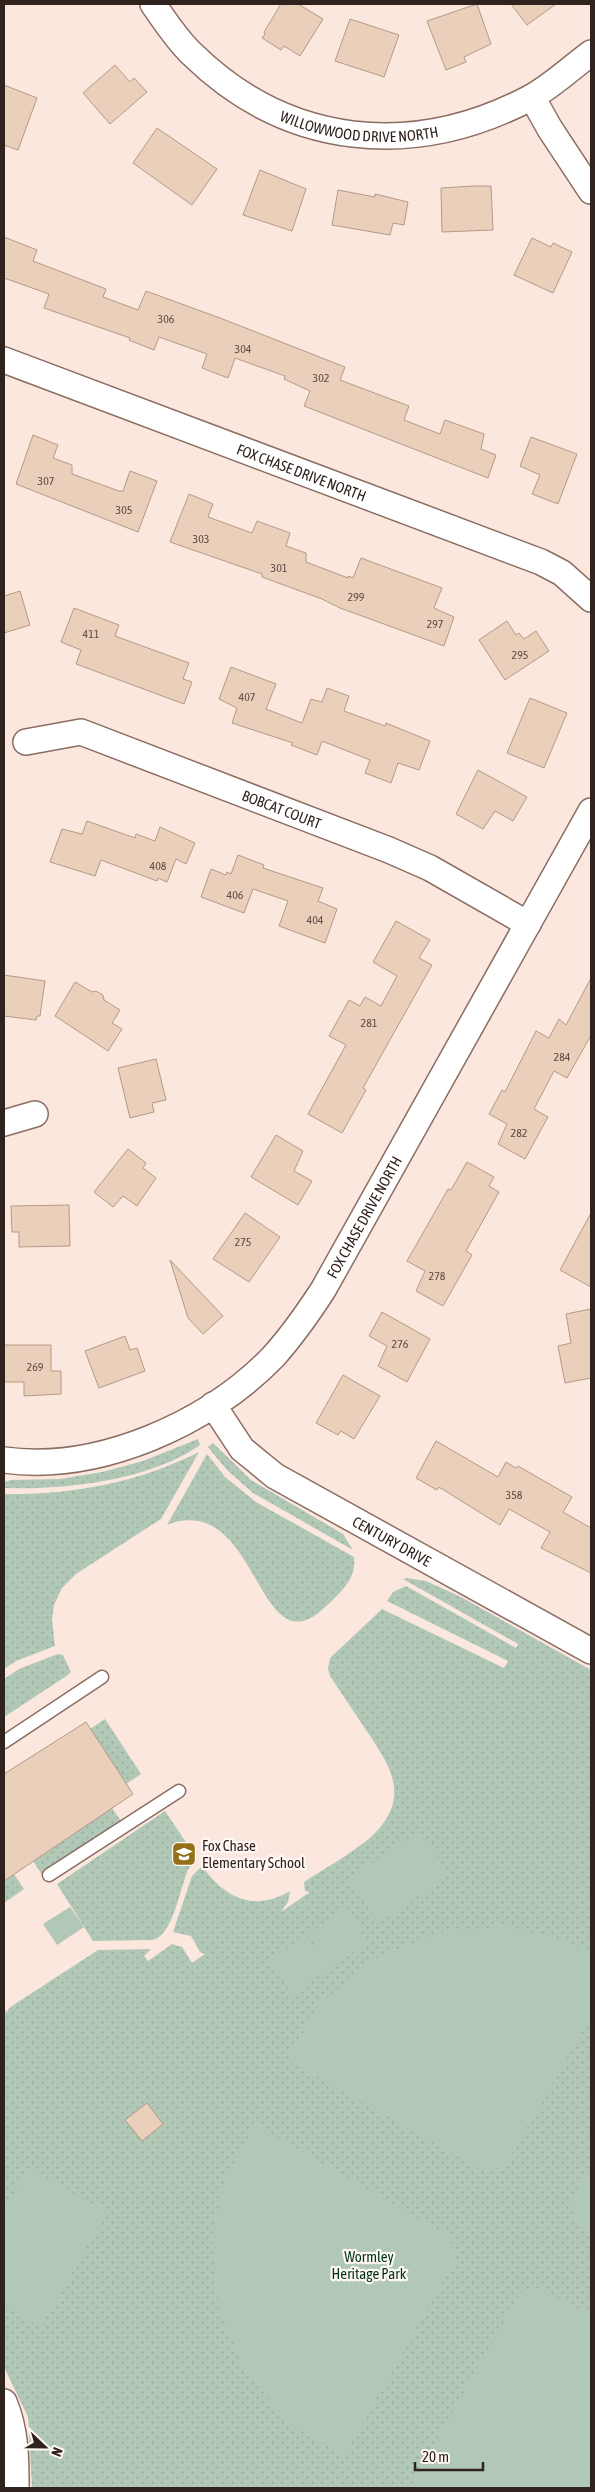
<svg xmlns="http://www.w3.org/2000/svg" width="595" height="2492" font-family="'Asap Condensed',sans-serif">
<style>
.green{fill:url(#green-dots)}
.pitch{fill:#b1c8b7}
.building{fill:#eacfba;stroke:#b49a86}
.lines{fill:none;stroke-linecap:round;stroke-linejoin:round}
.service-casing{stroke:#8b6d62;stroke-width:15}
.minor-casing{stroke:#8b6d62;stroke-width:28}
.service{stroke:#fff;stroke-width:12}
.minor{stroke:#fff;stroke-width:25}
.labels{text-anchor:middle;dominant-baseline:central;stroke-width:4.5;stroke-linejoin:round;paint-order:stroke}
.number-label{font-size:12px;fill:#5e4e45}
.street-label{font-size:15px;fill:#30231e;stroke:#fff8f5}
.poi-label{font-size:15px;fill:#30231e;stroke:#fff8f5;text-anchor:start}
.park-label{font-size:15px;fill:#003518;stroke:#fff8f5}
</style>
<defs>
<pattern id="green-dots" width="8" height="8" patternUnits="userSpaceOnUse" patternTransform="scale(1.25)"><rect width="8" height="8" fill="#b1c8b7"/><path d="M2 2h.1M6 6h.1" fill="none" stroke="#99ac9d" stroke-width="1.8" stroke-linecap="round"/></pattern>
</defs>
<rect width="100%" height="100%" fill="#fce7df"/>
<g class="green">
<path d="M198,1439L200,1445C149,1481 64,1490 4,1488V1482L11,1480L60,1479L102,1472L143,1461Z"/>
<path d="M213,1443L251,1480L343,1534L353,1550L253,1493L228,1471L211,1451L208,1447Z"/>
<path d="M199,1452L161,1519L76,1574L62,1588L54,1605L52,1619L55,1646L16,1661L4,1669V1494C72,1495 137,1483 199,1452Z"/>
<path d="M207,1454L225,1477L256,1502L354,1557C356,1577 345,1588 331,1602C323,1608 316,1617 306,1620C256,1638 250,1493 167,1525Z"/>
<path d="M407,1578L426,1581L461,1597L591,1670V2488H32L28,2417L4,2367V2009L7,2012L9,2008L98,1950L151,1949L144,1956L148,1961L172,1944L182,1947L192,1963L205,1954L200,1952L191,1936L173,1932L192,1876L202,1866C224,1897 253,1913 290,1891L288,1902L281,1912L310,1892L305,1891L304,1882C324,1869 361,1848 376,1832C411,1795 389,1764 366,1730C354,1712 342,1694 330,1676L328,1669L330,1658L382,1609L504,1668L508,1661L387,1601L393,1592L406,1586L516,1648L518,1644L403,1579Z"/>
<path d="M58,1654L63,1655L71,1672L68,1675L4,1717V1679L19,1669Z"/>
<path d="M105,1719L141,1774L126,1784L90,1729Z"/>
<path d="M112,1808L123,1824L43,1876L33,1861Z"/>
<path d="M165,1811L196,1857C193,1861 190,1866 188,1870C180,1888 173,1935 153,1940L93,1941L57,1884Z"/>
<path d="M14,1874L24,1889L4,1903V1881Z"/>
</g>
<g class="pitch">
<path d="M419,1831L450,1875L379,1923L349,1879Z"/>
<path d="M70,1907L84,1927L57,1945L43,1924Z"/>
<path d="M346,1909L368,1942L331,1968L308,1935Z"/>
<path d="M506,1926L566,1941L591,1955V2016L505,2166L484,2171L287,2060L320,2003L375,1959L438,1933Z"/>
<path d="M306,1935L329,1969L292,1994L269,1960Z"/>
<path d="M255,2125L451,2237L456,2258L344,2456L288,2423L244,2368L218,2305L212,2237L226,2176Z"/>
<path d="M591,2165V2231L577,2223L571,2203Z"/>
<path d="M28,2168L107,2212L41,2327L4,2306V2211Z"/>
<path d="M540,2288L591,2316V2488H410L520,2293Z"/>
</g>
<g class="building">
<path d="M281,4H298L323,19L300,56L284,46L281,50L262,38L265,34L264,32Z"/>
<path d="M477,4L491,44L464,57L466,62L446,70L427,21Z"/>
<path d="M511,4H556L527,25Z"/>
<path d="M350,19L399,35L384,77L335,61Z"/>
<path d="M115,65L130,82L134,78L147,92L110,124L83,93Z"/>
<path d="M4,85L37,98L18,150L4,145Z"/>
<path d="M157,128L217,169L192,205L133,163Z"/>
<path d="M260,170L306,189L292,231L243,215Z"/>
<path d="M473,186H491L493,230L442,232L441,188Z"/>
<path d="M338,190L375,197V194L408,202L404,225L393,223L390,235L332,225Z"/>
<path d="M4,237L37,250L33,261L106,289L103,297L138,310L146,291L220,318L345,367L340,380L409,406L404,420L440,434L445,420L484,434L481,449L496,455L488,478L304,406L310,391L284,379L285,376L235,358L228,378L202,368L207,354L159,337L154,350L129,340L130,338L44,308L49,294L4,278Z"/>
<path d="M532,238L551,247L553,243L572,252L553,293L514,275Z"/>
<path d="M33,435L58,445L53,458L72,465V474L119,491H123L130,471L157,481L138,532L16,484Z"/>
<path d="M531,437L577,454L558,504L532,494L540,475L520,466Z"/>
<path d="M189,494L213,504L208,517L252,533L257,521L290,533L286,546L306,553V562L348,578V576L353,578L361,558L442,588L434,608L454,617L444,646L340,608L322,599L262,577V574L170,542Z"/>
<path d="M20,591L30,625L4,633V596Z"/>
<path d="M74,608L119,625L115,636L189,663L183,679L192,682L184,704L76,664L81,650L61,642Z"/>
<path d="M507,621L516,635L519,633L524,639L536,631L549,651L505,680L479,640Z"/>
<path d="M231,667L276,684L266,709L302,723L311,699L322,702L327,688L349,696L344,711L385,726L386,723L430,741L419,770L398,763L391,783L365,773L370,760L322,741L317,755L291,745L293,743L232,723L237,708L219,699Z"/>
<path d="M530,698L567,713L544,768L507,753Z"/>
<path d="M478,770L527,797L513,821L495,811L483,829L456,814Z"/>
<path d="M87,821L135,838L136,834L155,841L160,827L195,843L186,864L176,859L167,882L158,878L157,881L101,860L95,876L50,862L62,829L82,834Z"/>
<path d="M238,855L264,865L263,868L323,888L318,901L337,909L325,943L279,926L288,901L253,889L244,913L201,897L211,869L226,875L227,872L231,874Z"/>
<path d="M396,921L430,940L419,958L432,965L363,1088L366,1090L342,1133L308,1114L346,1045L329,1036L349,1000L360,1006L365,997L381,1006L397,976L373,962Z"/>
<path d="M4,975L45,981L40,1016H37L36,1020L4,1016Z"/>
<path d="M591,978V1035L567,1078L554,1071L534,1109L548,1117L525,1159L498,1144L507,1124L489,1114L502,1090L505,1092L536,1031L549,1038L559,1019L566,1025Z"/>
<path d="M75,982L92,992L96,991L103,995L104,1000L120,1010L112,1023L122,1029L108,1051L55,1016Z"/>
<path d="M156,1059L166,1100L152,1103L154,1112L130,1118L118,1068Z"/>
<path d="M276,1135L303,1151L294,1171L312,1181L298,1205L251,1177Z"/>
<path d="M128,1149L146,1163L143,1168L156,1178L137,1206L123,1196L113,1207L94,1192Z"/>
<path d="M467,1162L494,1177L489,1186L499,1192L466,1251L472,1255L443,1306L416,1291L425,1271L407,1261L448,1189L451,1190Z"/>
<path d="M69,1205L70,1246L19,1247V1232H12L11,1206Z"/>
<path d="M245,1213L280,1237L249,1282L213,1259Z"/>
<path d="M591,1213V1287L560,1270Z"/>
<path d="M170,1260L223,1316L203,1334L188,1318Z"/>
<path d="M591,1309V1378L565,1383L558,1346L571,1343L566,1314Z"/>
<path d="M382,1312L430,1339L407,1382L378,1366L387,1346L369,1336Z"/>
<path d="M125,1336L130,1350L137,1348L145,1371L99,1388L85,1351Z"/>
<path d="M4,1345H51V1371H61V1394L24,1396V1382H4Z"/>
<path d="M343,1375L380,1396L354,1439L341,1431L338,1435L316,1423Z"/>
<path d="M436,1441L498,1477L506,1462L516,1468L518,1466L572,1497L563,1512L591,1528V1573L541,1548L550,1532L509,1509L500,1525L439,1487L437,1490L416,1478Z"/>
<path d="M86,1722L133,1794L4,1881V1774Z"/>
<path d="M147,2103L163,2124L142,2141L125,2120Z"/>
</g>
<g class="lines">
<defs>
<g id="service">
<path d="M4,1742L102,1677"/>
<path d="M49,1875L179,1791"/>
</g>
<g id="minor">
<path id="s1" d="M153,4C165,21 177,40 192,54C288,148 414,159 530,98C552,86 572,67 591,53"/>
<path d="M532,97L550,129L591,191"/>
<path id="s2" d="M4,360L541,562L562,573L591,599"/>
<path id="s3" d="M26,742L81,732L389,850L430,868L528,924"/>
<path d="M4,1123L35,1114"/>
<path id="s4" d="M213,1405L242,1449L275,1476L591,1651"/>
<path id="s5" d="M4,1460C98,1473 208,1424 273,1357C292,1336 308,1313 323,1290L591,811"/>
<path d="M4,2402C16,2430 16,2458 16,2488"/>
</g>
</defs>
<use href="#service" class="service-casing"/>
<use href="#minor" class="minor-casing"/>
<use href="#service" class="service"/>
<use href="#minor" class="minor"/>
</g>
<defs>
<symbol id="school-square" viewBox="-11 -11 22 22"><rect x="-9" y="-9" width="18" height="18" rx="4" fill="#957018" stroke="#fff8f5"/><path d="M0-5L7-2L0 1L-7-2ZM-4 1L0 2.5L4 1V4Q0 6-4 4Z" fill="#fff"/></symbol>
</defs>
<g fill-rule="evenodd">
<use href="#school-square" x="170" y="1840" width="28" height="28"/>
</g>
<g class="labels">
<g class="number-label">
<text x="166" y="319">306</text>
<text x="243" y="349">304</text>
<text x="321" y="378">302</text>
<text x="46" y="481">307</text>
<text x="124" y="510">305</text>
<text x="201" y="539">303</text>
<text x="279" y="568">301</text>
<text x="356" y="597">299</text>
<text x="435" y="624">297</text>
<text x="91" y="634">411</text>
<text x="520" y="655">295</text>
<text x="247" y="697">407</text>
<text x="158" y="866">408</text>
<text x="235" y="895">406</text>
<text x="315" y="920">404</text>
<text x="369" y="1023">281</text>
<text x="562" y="1057">284</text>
<text x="519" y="1133">282</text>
<text x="243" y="1242">275</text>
<text x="437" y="1276">278</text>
<text x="400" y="1344">276</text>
<text x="35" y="1367">269</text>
<text x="514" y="1495">358</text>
</g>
<g class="street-label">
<text stroke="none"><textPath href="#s1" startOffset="252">WILLOWWOOD DRIVE NORTH</textPath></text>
<text stroke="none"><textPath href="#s2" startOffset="318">FOX CHASE DRIVE NORTH</textPath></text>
<text stroke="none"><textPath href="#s3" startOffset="271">BOBCAT COURT</textPath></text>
<text stroke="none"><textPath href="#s5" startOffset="465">FOX CHASE DRIVE NORTH</textPath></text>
<text stroke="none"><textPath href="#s4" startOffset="229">CENTURY DRIVE</textPath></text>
</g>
<g class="poi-label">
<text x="202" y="1845">Fox Chase<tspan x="202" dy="17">Elementary School</tspan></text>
</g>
<g class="park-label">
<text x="369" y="2256">Wormley<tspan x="369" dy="17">Heritage Park</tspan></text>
</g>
</g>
<rect width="595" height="2492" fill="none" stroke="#30231e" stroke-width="10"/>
<g transform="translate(45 2447) rotate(112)" stroke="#fff8f5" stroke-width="4" paint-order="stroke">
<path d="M0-4L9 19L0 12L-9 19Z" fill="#30231e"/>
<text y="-8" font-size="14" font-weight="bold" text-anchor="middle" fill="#30231e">N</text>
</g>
<path d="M415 2462v8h68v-8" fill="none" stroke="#30231e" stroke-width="2.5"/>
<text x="422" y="2462" font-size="15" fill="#30231e" stroke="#fff8f5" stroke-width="4" paint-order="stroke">20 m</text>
</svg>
